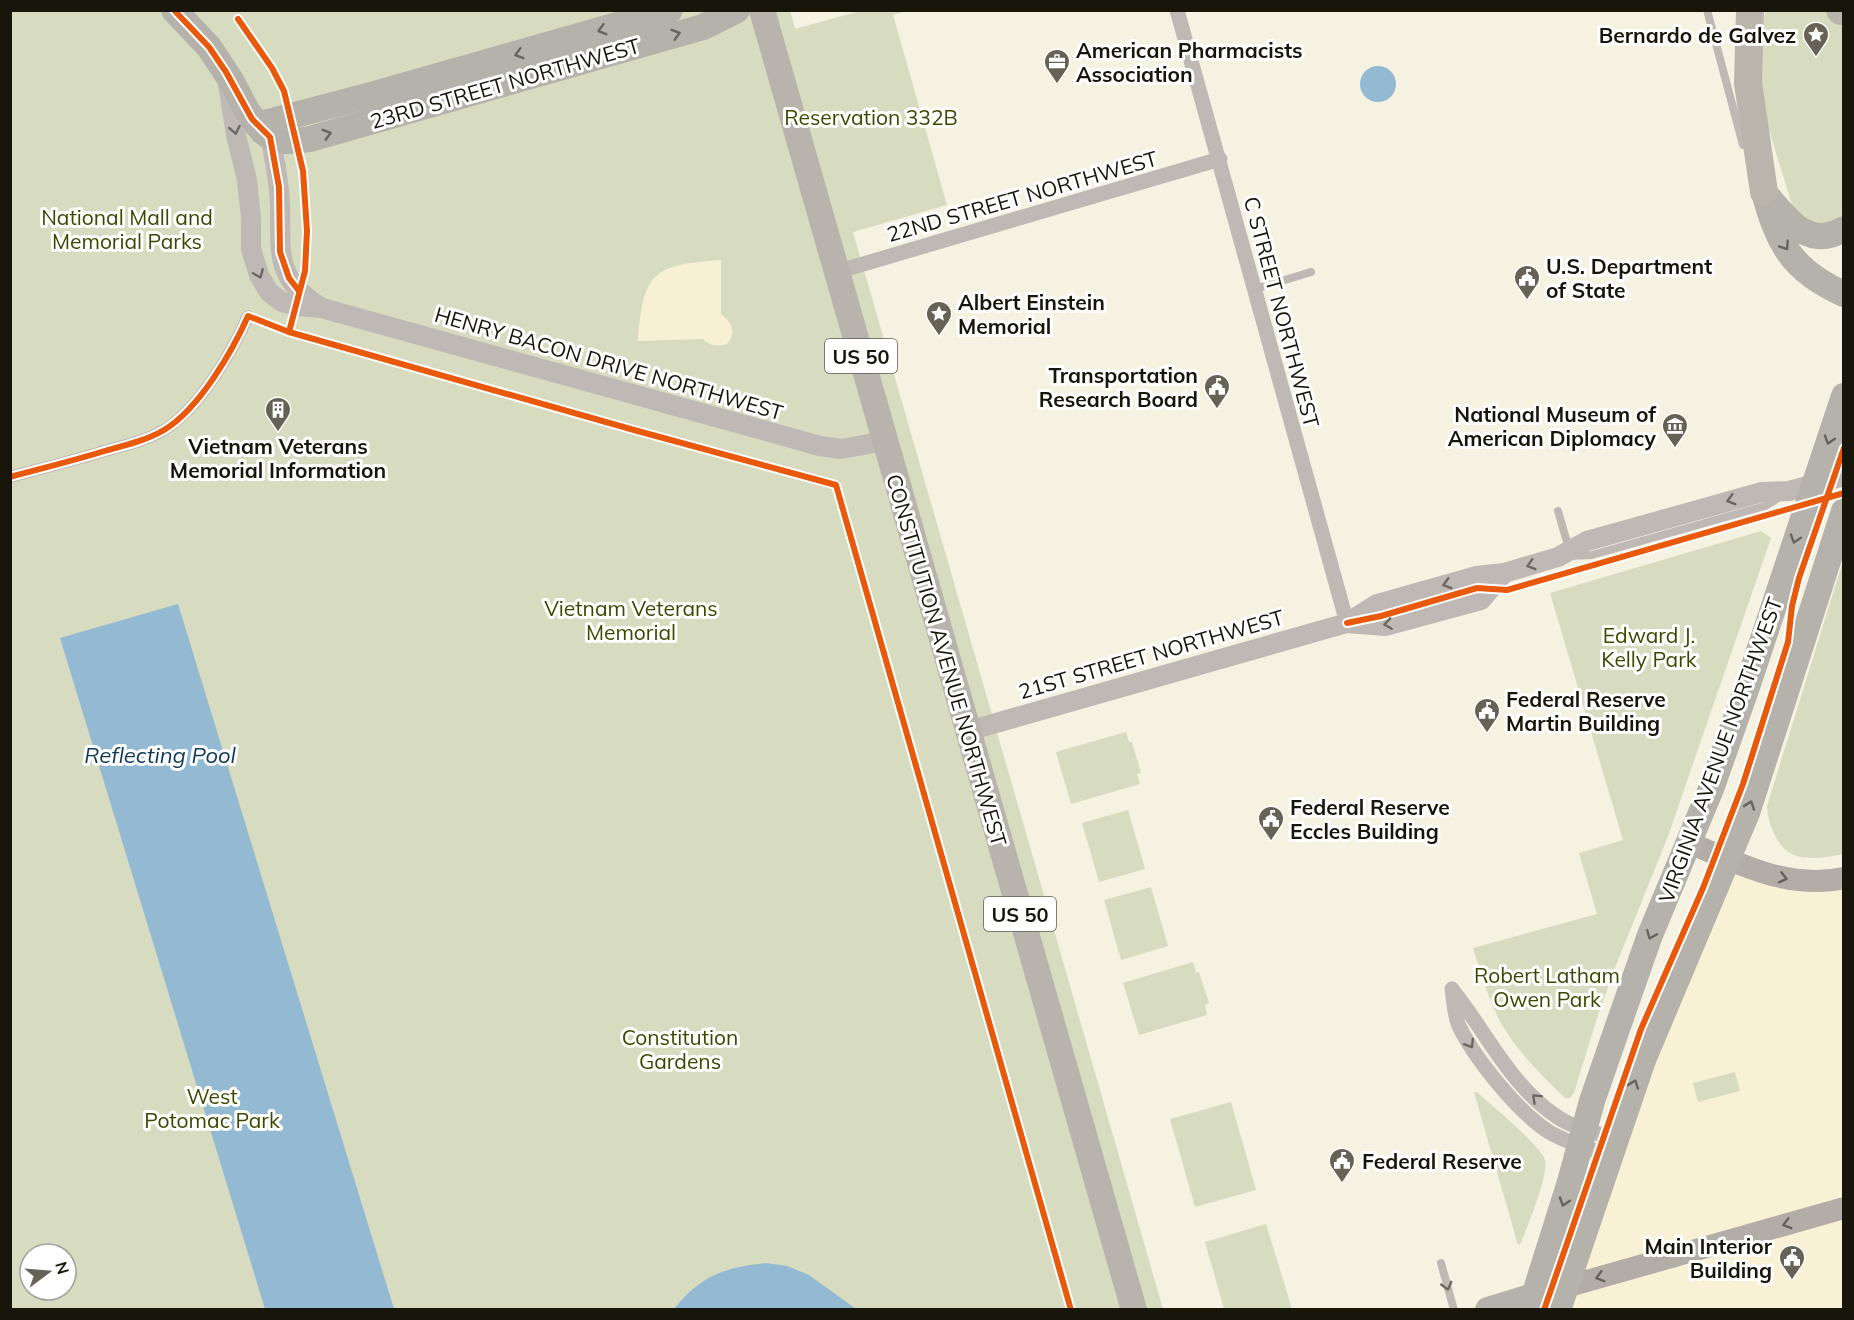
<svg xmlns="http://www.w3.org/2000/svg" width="1854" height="1320" font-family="Mulish,sans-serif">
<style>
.built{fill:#f8f1d6}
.green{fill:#d7dbbf;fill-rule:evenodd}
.sand{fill:#f7f0d4}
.water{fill:#93b9d3}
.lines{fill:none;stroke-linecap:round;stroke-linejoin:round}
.service{stroke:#beb9b5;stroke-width:8}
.pedestrian{stroke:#beb9b5;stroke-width:12}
.minor{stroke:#beb9b5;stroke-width:15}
.tertiary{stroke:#beb9b5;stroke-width:20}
.secondary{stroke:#b3ada8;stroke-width:22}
.primary{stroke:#b5b1ab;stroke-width:26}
.trunk{stroke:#b8b3ac;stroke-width:26}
.motorway{stroke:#bab5ac;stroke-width:28}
.cycleway-casing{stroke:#fff;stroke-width:10}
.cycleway{stroke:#e8590c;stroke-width:6}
.oneway{stroke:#66645b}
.oneway2{stroke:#6b6860}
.oneway3{stroke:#66625a}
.labels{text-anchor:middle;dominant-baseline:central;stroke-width:6;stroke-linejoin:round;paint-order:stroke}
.shield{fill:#fff;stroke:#5d5c54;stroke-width:1.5}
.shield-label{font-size:20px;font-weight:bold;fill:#18160b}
.poi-label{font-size:21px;font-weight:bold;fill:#18160b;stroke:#fff;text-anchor:start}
.street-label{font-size:21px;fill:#18160b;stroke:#fff}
.park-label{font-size:21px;fill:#3b4900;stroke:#fff}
.water-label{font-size:22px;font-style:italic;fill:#0e3957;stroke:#fff}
</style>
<rect width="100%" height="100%" fill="#f6f2e2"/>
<path class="built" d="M1728,859L1843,878V1309L1558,1310Z"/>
<g class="green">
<path d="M790,10L795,29L860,11H907L893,15L947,205L853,232L1163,1309H11V11ZM30,1254H66V1290H30Z"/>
<path d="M1765,11H1843L1844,213L1836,221L1819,227L1799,217L1792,205L1760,100L1759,57Z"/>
<path d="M1761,531L1771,538L1667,839L1618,960L1596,1021L1574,1093L1570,1098H1565C1541,1075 1517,1051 1501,1023C1488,999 1481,973 1473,948L1597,914L1579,853L1623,840L1550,593Z"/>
<path d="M1843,561V854C1831,857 1805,861 1792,854C1776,846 1768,823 1767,806Z"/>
<path d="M1126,732L1129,742H1132L1141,773L1137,774L1140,784L1071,804L1056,752Z"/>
<path d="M1128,810L1145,869L1099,882L1082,823Z"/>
<path d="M1151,887L1168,946L1121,960L1104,900Z"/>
<path d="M1193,962L1196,973L1199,972L1209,1003L1205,1005L1207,1015L1139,1035L1123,983Z"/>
<path d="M1735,1072L1740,1091L1698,1102L1693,1083Z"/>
<path d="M1474,1092H1477C1490,1104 1541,1146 1545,1160C1549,1174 1527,1227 1521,1243L1518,1245Z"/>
<path d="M1231,1102L1256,1190L1195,1207L1170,1119Z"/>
<path d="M1266,1224L1292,1309H1224L1205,1242Z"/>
</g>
<path class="sand" d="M721,260V314C732,322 737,333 727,344C717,347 710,346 703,339L638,341C643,271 654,265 721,260Z"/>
<g class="water">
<circle cx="1378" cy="84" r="18"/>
<path d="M178,604L394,1309H265L60,638Z"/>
<path d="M766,1263L787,1266L809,1275L856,1309H674C700,1276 725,1267 766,1263Z"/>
</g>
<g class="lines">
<g class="service">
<path d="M1707,10L1743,145"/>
<path d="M1255,289L1311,272"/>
<path d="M1558,511L1569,549"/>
<path d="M1570,556L1592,555L1765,506L1780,497"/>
<path d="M1441,1263L1454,1310"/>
</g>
<path class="pedestrian" d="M10,477C43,468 76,460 108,450C127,445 147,440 164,430C199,409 232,352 248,316"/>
<g class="minor">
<path d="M1177,10L1347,623"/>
<path d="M836,272L1220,159"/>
<path d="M1452,989C1454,1001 1454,1015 1459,1026C1475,1059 1518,1112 1549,1132C1568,1143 1589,1149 1610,1156"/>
<path d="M1454,992C1487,1033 1510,1085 1556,1116C1573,1128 1596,1133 1616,1139"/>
</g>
<g class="tertiary">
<path d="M228,84L236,135L247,180L251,217V249L259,275L269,292L282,302L298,306L322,308L820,446L841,449L885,441"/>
<path d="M270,137C275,160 279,182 280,205C281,254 274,279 322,308"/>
<path d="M1347,623L1385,626L1481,600L1504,573"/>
<path d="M968,731L1347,623L1377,604L1476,576L1504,573L1558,557L1587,541L1762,492L1789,491L1844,476"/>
</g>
<g class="secondary">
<path d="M1690,843C1738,864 1790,890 1844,878"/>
<path d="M1530,1310L1534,1296L1844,1208"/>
</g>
<g class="primary">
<path d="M174,10L209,47L232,82L247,111L263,132L270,137L285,141H296L310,139L703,27L737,10"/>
<path d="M257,125L367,96L670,10"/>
<path d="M1764,192C1778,244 1792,271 1844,294"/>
<path d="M1770,199C1790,223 1810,249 1844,229"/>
<path d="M1488,1310L1534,1296L1570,1182L1592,1101L1625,1006L1650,935L1711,789L1747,687L1844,396"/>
<path d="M1558,1310L1643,1060L1747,813L1844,511"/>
</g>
<path class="trunk" d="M762,10L1134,1310"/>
<g class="motorway">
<path d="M1750,10L1748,83L1764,192"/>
<path d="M1840,10L1841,11"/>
</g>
<defs>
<g id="cycleway">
<path d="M174,10L209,47L226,72L252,119L270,137L279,187L280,252L289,278L299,291"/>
<path d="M238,19L272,68L284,91L303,171L307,231L305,271L289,332"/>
<path d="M10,477C43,468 76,460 108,450C127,445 147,440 164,430C199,409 232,352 248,316L289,332L634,430L836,485L1071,1310"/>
<path d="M1347,623L1381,616L1477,588L1507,590L1844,493"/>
<path d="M1544,1310L1641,1029L1703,888L1743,784L1788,642L1792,606L1799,578L1844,448"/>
</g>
</defs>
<use href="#cycleway" class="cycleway-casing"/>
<use href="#cycleway" class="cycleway"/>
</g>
<defs><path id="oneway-chevron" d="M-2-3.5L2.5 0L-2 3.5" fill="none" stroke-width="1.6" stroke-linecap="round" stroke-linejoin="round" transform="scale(1.5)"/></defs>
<g class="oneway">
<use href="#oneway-chevron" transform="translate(602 30) rotate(164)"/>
<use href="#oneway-chevron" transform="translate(676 34) rotate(-16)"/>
<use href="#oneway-chevron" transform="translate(519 54) rotate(164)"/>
<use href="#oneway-chevron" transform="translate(327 134) rotate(-16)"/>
<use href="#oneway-chevron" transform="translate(1785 246) rotate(56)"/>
<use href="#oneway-chevron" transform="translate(1829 440) rotate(108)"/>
<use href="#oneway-chevron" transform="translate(1795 539) rotate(108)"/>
<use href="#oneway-chevron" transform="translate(1750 805) rotate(-71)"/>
<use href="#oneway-chevron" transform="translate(1651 935) rotate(112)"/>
<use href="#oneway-chevron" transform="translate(1634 1084) rotate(-70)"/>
<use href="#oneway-chevron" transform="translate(1564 1202) rotate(108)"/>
</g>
<g class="oneway2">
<use href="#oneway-chevron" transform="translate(235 130) rotate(79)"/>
<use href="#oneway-chevron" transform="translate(259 274) rotate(67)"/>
<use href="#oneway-chevron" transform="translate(1731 500) rotate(164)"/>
<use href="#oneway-chevron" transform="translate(1531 565) rotate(163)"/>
<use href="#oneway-chevron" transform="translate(1447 584) rotate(164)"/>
<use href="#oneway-chevron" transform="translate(1388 624) rotate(172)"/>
<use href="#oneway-chevron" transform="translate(1470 1044) rotate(58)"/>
<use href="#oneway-chevron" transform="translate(1536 1098) rotate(-136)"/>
<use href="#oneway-chevron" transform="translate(1447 1286) rotate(75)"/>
</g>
<g class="oneway3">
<use href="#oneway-chevron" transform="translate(1783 878) rotate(14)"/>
<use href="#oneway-chevron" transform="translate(1787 1224) rotate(164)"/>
<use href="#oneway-chevron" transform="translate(1600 1277) rotate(164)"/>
</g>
<defs>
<symbol id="sight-pin" viewBox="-11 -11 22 30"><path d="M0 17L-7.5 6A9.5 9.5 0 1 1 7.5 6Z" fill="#666356" stroke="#fff"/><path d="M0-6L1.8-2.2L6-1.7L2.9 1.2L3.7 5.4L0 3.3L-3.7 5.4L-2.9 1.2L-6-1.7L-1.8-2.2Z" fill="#fff"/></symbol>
<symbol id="office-pin" viewBox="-11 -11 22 30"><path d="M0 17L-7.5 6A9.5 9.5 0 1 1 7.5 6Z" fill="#666356" stroke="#fff"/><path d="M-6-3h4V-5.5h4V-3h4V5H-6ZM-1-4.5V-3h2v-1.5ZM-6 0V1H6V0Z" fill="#fff"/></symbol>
<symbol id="civic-pin" viewBox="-11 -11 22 30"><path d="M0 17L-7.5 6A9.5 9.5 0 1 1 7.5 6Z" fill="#666356" stroke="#fff"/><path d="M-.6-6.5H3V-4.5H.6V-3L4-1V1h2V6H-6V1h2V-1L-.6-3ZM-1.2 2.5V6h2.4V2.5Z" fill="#fff"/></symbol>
<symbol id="building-pin" viewBox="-11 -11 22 30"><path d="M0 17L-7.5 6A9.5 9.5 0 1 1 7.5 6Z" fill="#666356" stroke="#fff"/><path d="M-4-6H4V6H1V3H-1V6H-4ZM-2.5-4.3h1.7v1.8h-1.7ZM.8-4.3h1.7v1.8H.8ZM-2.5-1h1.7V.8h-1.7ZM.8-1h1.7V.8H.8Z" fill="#fff"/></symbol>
<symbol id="museum-pin" viewBox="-11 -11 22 30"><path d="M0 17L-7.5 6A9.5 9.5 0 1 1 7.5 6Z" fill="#666356" stroke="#fff"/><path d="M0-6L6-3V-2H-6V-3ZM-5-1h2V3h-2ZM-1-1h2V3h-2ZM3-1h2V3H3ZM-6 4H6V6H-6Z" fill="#fff"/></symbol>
</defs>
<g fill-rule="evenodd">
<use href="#sight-pin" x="1801" y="20" width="30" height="40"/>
<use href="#office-pin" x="1042" y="47" width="30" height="40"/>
<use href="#civic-pin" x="1512" y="263" width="30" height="40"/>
<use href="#sight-pin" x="924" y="299" width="30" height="40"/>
<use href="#civic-pin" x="1202" y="372" width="30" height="40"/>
<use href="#building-pin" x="263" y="395" width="30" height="40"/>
<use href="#museum-pin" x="1660" y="411" width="30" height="40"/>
<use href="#civic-pin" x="1472" y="696" width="30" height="40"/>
<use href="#civic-pin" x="1256" y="804" width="30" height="40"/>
<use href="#civic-pin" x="1327" y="1146" width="30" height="40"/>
<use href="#civic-pin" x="1777" y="1243" width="30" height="40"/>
</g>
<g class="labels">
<g class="shield">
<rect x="825" y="339" width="72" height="34" rx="4.5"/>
<rect x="984" y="897" width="72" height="34" rx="4.5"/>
</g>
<g class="shield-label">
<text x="861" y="356">US 50</text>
<text x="1020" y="914">US 50</text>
</g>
<g class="poi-label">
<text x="1796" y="35" text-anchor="end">Bernardo de Galvez</text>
<text x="1076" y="50">American Pharmacists<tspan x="1076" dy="24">Association</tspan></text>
<text x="1546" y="266">U.S. Department<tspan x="1546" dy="24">of State</tspan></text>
<text x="958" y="302">Albert Einstein<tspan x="958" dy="24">Memorial</tspan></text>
<text x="1198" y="375" text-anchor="end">Transportation<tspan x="1198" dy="24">Research Board</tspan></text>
<text x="1656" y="414" text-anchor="end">National Museum of<tspan x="1656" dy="24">American Diplomacy</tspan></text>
<text x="278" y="446" text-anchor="middle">Vietnam Veterans<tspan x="278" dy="24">Memorial Information</tspan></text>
<text x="1506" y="699">Federal Reserve<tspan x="1506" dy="24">Martin Building</tspan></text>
<text x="1290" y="807">Federal Reserve<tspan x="1290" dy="24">Eccles Building</tspan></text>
<text x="1362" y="1161">Federal Reserve</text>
<text x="1772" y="1246" text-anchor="end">Main Interior<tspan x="1772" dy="24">Building</tspan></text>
</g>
<g class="street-label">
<text transform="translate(505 83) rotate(-16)">23RD STREET NORTHWEST</text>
<text transform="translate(1022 196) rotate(-16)">22ND STREET NORTHWEST</text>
<text transform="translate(1282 312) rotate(75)">C STREET NORTHWEST</text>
<text transform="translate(609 363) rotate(16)">HENRY BACON DRIVE NORTHWEST</text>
<text transform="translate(1151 654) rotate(-16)">21ST STREET NORTHWEST</text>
<text transform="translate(947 660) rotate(74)">CONSTITUTION AVENUE NORTHWEST</text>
<text transform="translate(1720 750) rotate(-70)">VIRGINIA AVENUE NORTHWEST</text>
</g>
<g class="park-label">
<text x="871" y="117">Reservation 332B</text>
<text x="127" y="217">National Mall and<tspan x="127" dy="24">Memorial Parks</tspan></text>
<text x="631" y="608">Vietnam Veterans<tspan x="631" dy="24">Memorial</tspan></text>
<text x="1649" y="635">Edward J.<tspan x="1649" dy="24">Kelly Park</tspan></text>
<text x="1547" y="975">Robert Latham<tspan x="1547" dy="24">Owen Park</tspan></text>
<text x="680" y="1037">Constitution<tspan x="680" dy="24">Gardens</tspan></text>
<text x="212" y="1096">West<tspan x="212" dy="24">Potomac Park</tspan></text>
</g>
<g class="water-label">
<text x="160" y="755">Reflecting Pool</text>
</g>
</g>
<rect width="1854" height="1320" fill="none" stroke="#18160b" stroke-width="24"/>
<g transform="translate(48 1272) rotate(74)"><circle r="28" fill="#ffffff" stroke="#a3a29d" stroke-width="1.5"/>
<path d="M0-4.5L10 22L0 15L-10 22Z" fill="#666356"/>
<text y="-9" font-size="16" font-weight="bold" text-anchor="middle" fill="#18160b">N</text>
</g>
</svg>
